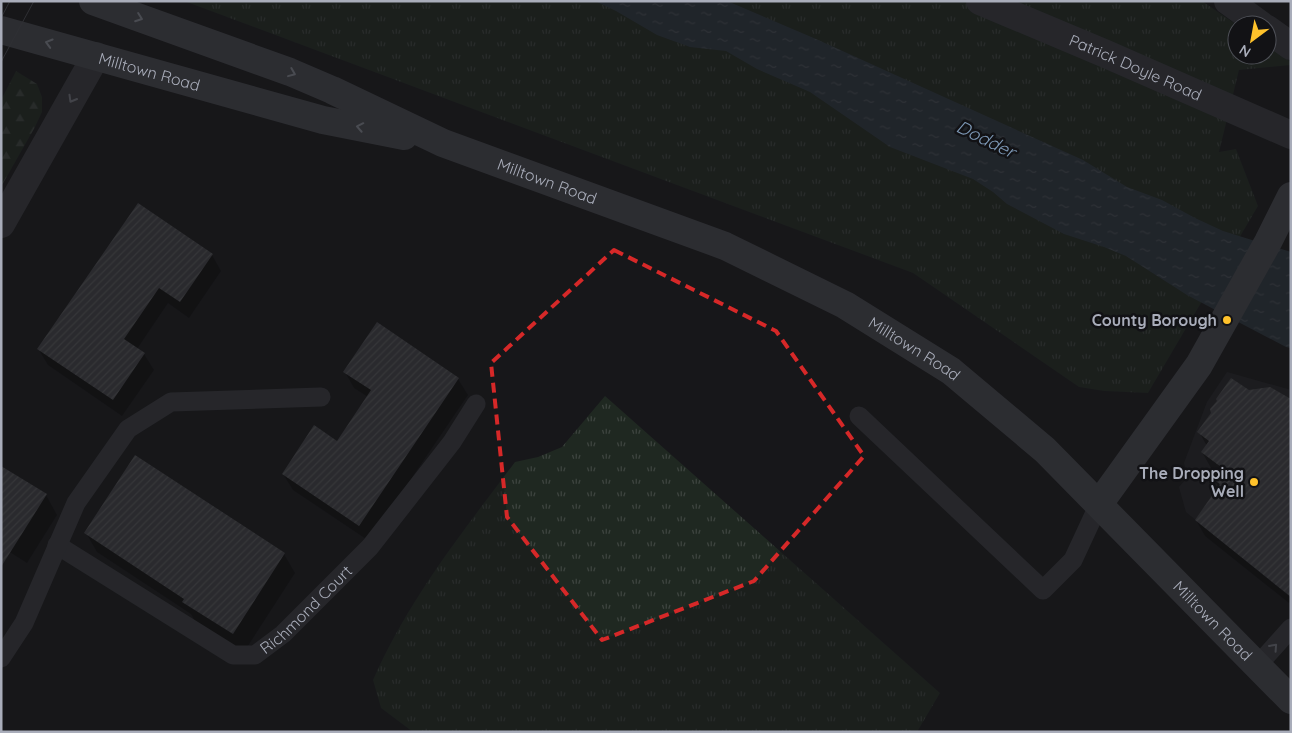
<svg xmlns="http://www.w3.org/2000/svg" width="1292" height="733" font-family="Quicksand,sans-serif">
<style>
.built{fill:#232327}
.grass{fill:url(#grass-tufts)}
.forest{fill:url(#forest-firs)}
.water{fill:url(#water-ripples)}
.shadow{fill:#0007}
.building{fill:url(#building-hatch)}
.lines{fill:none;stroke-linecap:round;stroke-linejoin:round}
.lane{stroke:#38393f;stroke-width:19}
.street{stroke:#38393f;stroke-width:28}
.secondary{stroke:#46484f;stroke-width:28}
.tram{stroke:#4b4d54;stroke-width:1}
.oneway{stroke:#868a95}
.oneway2{stroke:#767983}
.marked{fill:none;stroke:#d62828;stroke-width:4;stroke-dasharray:10 6;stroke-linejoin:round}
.poi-dot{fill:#ffc22b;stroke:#121215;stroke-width:2}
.labels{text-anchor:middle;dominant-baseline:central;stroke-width:5;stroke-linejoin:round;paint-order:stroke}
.street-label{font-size:16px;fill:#a9adba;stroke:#121215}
.poi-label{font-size:16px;font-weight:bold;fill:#a9adba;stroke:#121215;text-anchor:end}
.water-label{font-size:18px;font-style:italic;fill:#7e9ab8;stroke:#121215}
</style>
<defs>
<pattern id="grass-tufts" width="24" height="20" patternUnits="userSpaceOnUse" patternTransform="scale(1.25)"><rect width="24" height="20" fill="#1f2821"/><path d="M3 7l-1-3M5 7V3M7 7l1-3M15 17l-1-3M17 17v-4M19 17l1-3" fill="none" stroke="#3d443f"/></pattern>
<pattern id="forest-firs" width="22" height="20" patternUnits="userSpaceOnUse" patternTransform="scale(1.25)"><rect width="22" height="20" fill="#1f2821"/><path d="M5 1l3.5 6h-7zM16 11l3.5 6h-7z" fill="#3d443f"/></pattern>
<pattern id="water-ripples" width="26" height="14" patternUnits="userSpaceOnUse" patternTransform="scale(1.25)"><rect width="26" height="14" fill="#2c363f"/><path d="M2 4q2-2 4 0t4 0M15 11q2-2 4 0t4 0" fill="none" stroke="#485059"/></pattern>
<pattern id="building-hatch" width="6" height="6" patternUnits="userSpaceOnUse" patternTransform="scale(1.25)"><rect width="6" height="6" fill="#414247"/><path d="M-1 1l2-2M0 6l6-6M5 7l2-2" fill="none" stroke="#5a5b5f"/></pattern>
</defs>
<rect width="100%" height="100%" fill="#17171a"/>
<path class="built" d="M1227,372L1291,390V598L1186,512L1179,487L1188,477L1184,463L1207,402Z"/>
<g class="grass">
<path d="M184,1H1202L1237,25V55H1267V45L1291,62V65L1239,70L1219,152L1236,149L1258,206L1148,393L1104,391L1079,387L913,273Z"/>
<path d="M605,396L940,693L917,732H413L381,708L373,680C408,600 463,531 515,462L538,457L562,447Z"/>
</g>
<path class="forest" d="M16,71L37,84L42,97V112L35,127L1,187V100Z"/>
<path class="water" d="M595,1H727L816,39L1083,160L1127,187L1162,200L1195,218L1223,231L1291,252V348L1286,347L1187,295L1126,256L1104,247L1064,234L1007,204L993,192L973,179L890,147L810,92L757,69L726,51L690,47L657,35L616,11Z"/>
<g class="shadow">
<path d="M212,255L221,271L189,318L168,303L137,349L144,354L154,370L122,416L48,365L39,350Z"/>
<path d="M378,324L458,379L468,395L369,541L293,490L283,474L337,443L368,397L354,388L345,372Z"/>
<path d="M1249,392L1291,401V601L1289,603L1205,536L1196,520L1219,488L1214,479L1218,473L1211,468L1202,452L1207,446L1199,432Z"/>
<path d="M46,495L57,515L27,563L5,549Z"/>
<path d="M86,533L284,554L295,573L244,652L195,621L191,614L97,552Z"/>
</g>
<g class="building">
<path d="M138,203L213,254L180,302L159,288L124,339L145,353L113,400L37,349Z"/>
<path d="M377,322L459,378L359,526L282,474L314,425L337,441L371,390L343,372Z"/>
<path d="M1231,378L1249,390L1270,387L1291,399V597L1195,520L1220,484L1212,479L1221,467L1201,452L1209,441L1197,432L1211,413L1210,409L1217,401L1216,399Z"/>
<path d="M135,455L285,553L233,634L182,602L184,599L84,533Z"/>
<path d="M1,466L47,494L1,567Z"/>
</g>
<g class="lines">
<g class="lane">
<path d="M859,416L1043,590L1073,560L1099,504"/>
<path id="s1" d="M57,545L233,655H255L283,634L370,547L452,442L476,404"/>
<path d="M1,658L24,623L76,503L128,429L171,402L321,397"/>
<path d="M1257,666L1291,628"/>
</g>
<g class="street">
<path id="s2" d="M980,1L1106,54L1291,135"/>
<path d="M1228,1L1261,25"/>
<path d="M1267,29L1291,46"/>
<path d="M1,224L96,56"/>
</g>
<g class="secondary">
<path id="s3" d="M93,1L290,72L332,90L443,143L725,246L845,305L951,371L1045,450L1291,700"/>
<path id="s4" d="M1,30L323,120L404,136"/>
<path d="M1099,504L1199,365L1268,242L1291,196"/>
</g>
<g class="tram">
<path d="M1,18L10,1"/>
<path d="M1,62L34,1"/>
</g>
</g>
<defs><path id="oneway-chevron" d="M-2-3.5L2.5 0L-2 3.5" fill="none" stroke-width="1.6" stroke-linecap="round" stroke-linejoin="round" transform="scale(1.25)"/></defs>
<g class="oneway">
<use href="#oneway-chevron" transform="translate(139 18) rotate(20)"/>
<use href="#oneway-chevron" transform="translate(49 43) rotate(-164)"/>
<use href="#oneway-chevron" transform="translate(292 73) rotate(22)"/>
<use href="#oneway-chevron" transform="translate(360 127) rotate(-169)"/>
</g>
<g class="oneway2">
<use href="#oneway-chevron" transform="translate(72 99) rotate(120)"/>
<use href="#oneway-chevron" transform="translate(1274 647) rotate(-48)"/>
</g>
<path d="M0 0H1292V733H0ZM614,250L776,331L864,456L754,581L602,640L507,517L491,363Z" fill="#17171a" fill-opacity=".55" fill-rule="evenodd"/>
<path class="marked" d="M614,250L776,331L864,456L754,581L602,640L507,517L491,363Z"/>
<g class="poi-dot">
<circle cx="1227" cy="320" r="5"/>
<circle cx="1254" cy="482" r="5"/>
</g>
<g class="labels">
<g class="street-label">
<text stroke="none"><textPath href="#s2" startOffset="169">Patrick Doyle Road</textPath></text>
<text stroke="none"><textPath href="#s4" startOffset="154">Milltown Road</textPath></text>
<text stroke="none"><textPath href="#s3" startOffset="489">Milltown Road</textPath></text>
<text stroke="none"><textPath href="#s3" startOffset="894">Milltown Road</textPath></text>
<text stroke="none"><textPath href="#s1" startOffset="298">Richmond Court</textPath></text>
<text stroke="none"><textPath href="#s3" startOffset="1299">Milltown Road</textPath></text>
</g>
<g class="poi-label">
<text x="1217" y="320">County Borough</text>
<text x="1244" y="473">The Dropping<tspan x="1244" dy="18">Well</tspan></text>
</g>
<g class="water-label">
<text transform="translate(986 139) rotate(26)">Dodder</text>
</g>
</g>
<rect width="1292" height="733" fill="none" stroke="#a9adba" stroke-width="5"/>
<g transform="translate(1252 40) rotate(212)"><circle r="24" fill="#121215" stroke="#4e5057"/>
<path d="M0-4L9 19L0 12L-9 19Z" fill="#ffc22b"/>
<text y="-8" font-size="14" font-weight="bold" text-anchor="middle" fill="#a9adba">N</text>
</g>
</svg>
